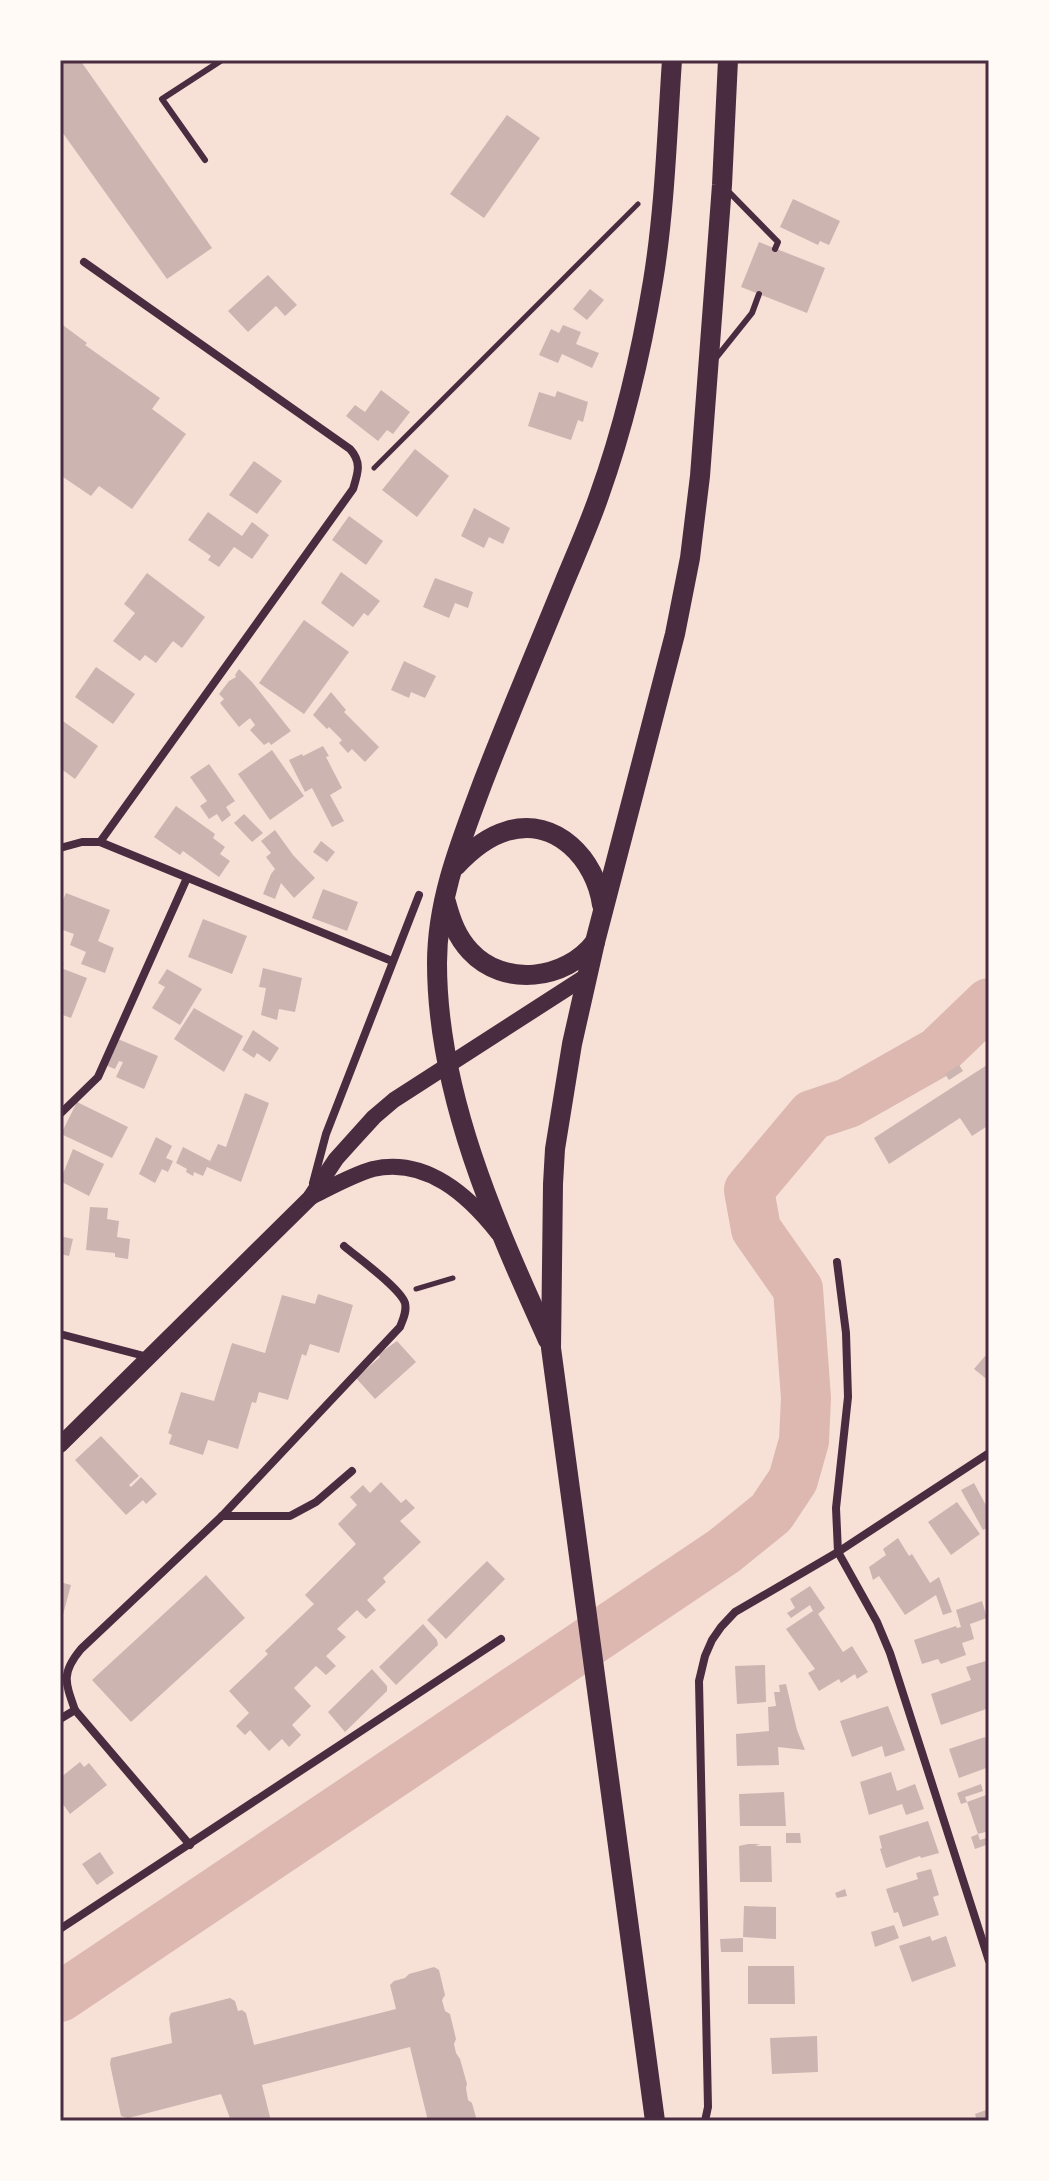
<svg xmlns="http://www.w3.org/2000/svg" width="1049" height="2181" font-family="Raleway,sans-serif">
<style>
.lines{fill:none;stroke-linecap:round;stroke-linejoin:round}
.river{stroke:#dcb8b0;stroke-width:50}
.building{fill:#ccb4b1}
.path{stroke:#4a2c40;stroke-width:5}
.service{stroke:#4a2c40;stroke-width:6}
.minor{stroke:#4a2c40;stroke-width:8}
.secondary{stroke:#4a2c40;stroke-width:16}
.primary{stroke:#4a2c40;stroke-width:20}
.neatline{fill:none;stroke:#4a2c40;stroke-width:3}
</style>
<rect width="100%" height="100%" fill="#f7e1d7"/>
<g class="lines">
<path class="river" d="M60,1997L724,1551L771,1513L793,1480L804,1441L806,1398L798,1289L756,1229L749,1190L812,1115L848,1103L938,1052L989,1003"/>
</g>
<g class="building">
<path d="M60,60H80L212,248L167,279L60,129Z"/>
<path d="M507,115L540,138L484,218L450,194Z"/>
<path d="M793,199L840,221L829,245L820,241L818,245L780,227Z"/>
<path d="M759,242L825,268L807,313L741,287Z"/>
<path d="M268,275L297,305L285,316L276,306L248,332L228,311Z"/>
<path d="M590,289L604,300L587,320L573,309Z"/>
<path d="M60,323L87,343L85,345L160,398L152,409L186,434L132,509L99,486L91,496L60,475Z"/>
<path d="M563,325L581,332L576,344L599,353L592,368L562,354L558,363L539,355L551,329L559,333Z"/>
<path d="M381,390L410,412L393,434L387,430L378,441L346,416L355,405L365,412Z"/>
<path d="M557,391L588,402L583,422L578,420L571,440L528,426L539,392L555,397Z"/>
<path d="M415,449L449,476L417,517L382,490Z"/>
<path d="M254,461L282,481L257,514L229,495Z"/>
<path d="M474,508L510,528L503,544L489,537L484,548L461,536Z"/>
<path d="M208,512L242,536L252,522L269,535L252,559L234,547L219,567L208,560L211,556L188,540Z"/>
<path d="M349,516L383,541L366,565L332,540Z"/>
<path d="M341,572L380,601L368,616L364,613L353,627L321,603Z"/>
<path d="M147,573L205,617L182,648L173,641L156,663L145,655L140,661L113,641L135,613L124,604Z"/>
<path d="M435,578L473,592L468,608L455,603L449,618L423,607Z"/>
<path d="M304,620L349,652L304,714L259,683Z"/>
<path d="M404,661L436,676L425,698L411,692L409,698L391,690Z"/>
<path d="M96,667L135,694L113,724L75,697Z"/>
<path d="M239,669L252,682L291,731L271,745L269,742L264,745L250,730L255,725L250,718L239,727L220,703L224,699L219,694L229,681L236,677L235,675Z"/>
<path d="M331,692L346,710L344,712L379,747L365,762L352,749L348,753L339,743L342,740L329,727L327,729L313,715Z"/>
<path d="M60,719L98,746L75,779L60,768Z"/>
<path d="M323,746L329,756L326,757L342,788L330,795L344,821L332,827L312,788L305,792L289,760L302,754L303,756Z"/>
<path d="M272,750L304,796L270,820L238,774Z"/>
<path d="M209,764L235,801L226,807L231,815L222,822L217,814L209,819L200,806L207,801L190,777Z"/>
<path d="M176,806L215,834L213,838L225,847L220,854L230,861L219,877L183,851L180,855L154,837Z"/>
<path d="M244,814L263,833L252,842L234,823Z"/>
<path d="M275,830L293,855L315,878L294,898L281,883L275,899L263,894L271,874L275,869L266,857L271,853L261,841Z"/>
<path d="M321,841L335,852L327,862L313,852Z"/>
<path d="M323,889L358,902L347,931L312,918Z"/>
<path d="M66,893L110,910L98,941L114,948L105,973L81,964L86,952L70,945L74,934L60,929V907Z"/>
<path d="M203,919L247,936L232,974L188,957Z"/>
<path d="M60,962L64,963L61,968L87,978L71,1018L60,1014Z"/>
<path d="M263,968L302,978L295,1012L279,1009L277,1020L261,1015L266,988L259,987Z"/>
<path d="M167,969L202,989L180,1025L152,1008L165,987L158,983Z"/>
<path d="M194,1008L243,1036L224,1072L174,1039Z"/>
<path d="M253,1030L279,1048L270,1062L257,1053L254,1058L242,1050Z"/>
<path d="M118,1039L158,1056L144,1089L116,1077L123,1062L119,1061L115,1069L105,1065Z"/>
<path d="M959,1065L963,1071L949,1080L945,1074Z"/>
<path d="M987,1065L989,1069V1125L972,1136L960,1118L889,1164L874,1138Z"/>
<path d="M245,1093L269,1103L241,1182L207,1167L203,1176L194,1172L193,1176L186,1172L187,1169L176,1163L183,1147L210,1161L218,1144L226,1147Z"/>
<path d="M77,1102L128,1127L112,1158L61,1134Z"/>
<path d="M156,1137L172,1146L166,1158L173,1161L168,1172L162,1169L155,1183L139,1174Z"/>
<path d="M73,1149L104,1164L89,1196L60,1181Z"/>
<path d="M90,1207L108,1208L107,1219L119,1221L117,1237L130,1239L128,1259L115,1257V1253L86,1250Z"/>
<path d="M60,1236L73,1239L69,1256L60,1254Z"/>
<path d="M318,1294L353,1305L339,1353L310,1344L306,1356L302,1354L288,1400L259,1392L256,1403L252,1402L238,1449L208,1440L203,1455L169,1444L172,1435L168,1433L181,1392L214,1401L232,1343L265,1353L282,1295L315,1304Z"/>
<path d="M397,1341L416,1362L375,1399L356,1378L380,1357L377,1355Z"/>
<path d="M985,1356L989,1359V1381L974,1369Z"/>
<path d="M101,1436L139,1476L129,1485L131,1487L141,1477L157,1494L146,1504L143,1500L126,1515L75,1460Z"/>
<path d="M381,1482L401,1503L406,1499L415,1508L400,1521L421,1542L383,1578L386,1582L367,1600L376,1610L366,1619L357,1610L337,1629L346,1637L326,1656L336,1666L326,1675L316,1666L294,1688L311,1706L292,1725L301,1735L289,1747L282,1739L269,1751L250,1730L245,1735L236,1726L249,1713L229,1691L268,1654L265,1651L266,1650L314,1604L305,1595L356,1544L338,1524L357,1505L350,1497L363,1485L370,1493Z"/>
<path d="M974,1483L989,1511V1527L983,1530L961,1490Z"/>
<path d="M957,1502L980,1534L951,1555L928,1522Z"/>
<path d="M898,1538L909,1556L912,1554L930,1583L939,1577L952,1612L943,1615L936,1595L905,1615L879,1576L873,1580L869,1567L886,1555L883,1549Z"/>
<path d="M487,1561L505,1579L446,1639L427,1620Z"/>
<path d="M206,1575L245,1618L131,1722L92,1680Z"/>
<path d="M60,1582L71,1585L61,1622H60Z"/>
<path d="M810,1586L825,1608L818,1614L843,1652L852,1646L868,1672L857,1679L855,1674L841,1683L839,1679L819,1691L808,1673L815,1669L786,1629L813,1611L810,1605L791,1618L787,1613L795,1608L790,1599Z"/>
<path d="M982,1601L987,1618L970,1624L974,1639L962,1643L966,1655L941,1664L938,1659L922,1664L914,1640L956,1626L957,1628L961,1627L956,1610Z"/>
<path d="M423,1624L437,1640L438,1645L396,1685L379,1667Z"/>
<path d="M989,1660V1708L941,1725L931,1694L971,1680L966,1667Z"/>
<path d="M765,1665L766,1702L737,1704L735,1666Z"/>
<path d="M372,1669L387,1686V1691L345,1732L328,1712Z"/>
<path d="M786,1684L797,1730L805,1750L778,1747L779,1765L737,1766L736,1734L769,1731L768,1707L776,1706L774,1692H780L779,1685Z"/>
<path d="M888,1706L905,1750L885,1757L882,1746L852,1757L840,1721Z"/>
<path d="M985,1737L989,1749V1767L959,1778L949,1749Z"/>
<path d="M80,1762L84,1767L89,1763L107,1785L70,1814L60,1800V1778Z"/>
<path d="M891,1772L897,1791L915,1784L924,1809L906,1815L902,1804L869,1815L860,1782Z"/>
<path d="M981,1784L983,1791L965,1797L967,1802L961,1804L957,1793Z"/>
<path d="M784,1792L786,1826H740L739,1794Z"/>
<path d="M989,1794V1831L978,1834L967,1802Z"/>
<path d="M928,1821L939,1853L921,1858L920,1856L886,1868L880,1849L882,1848L879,1836Z"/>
<path d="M786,1833H800L801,1843H786Z"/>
<path d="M978,1834L980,1840L989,1837V1844L975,1849L971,1837Z"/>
<path d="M748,1844H760L755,1846H771L772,1882H740L739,1846Z"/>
<path d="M100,1852L114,1873L97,1885L82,1864Z"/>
<path d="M931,1869L939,1895L933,1897L939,1915L903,1927L898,1912L894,1913L886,1889L918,1879L916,1873Z"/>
<path d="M845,1889L847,1896L837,1898L835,1893Z"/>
<path d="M744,1906L776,1907V1939L743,1937Z"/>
<path d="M894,1925L899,1938L875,1947L871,1932Z"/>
<path d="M930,1936L932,1941L946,1936L956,1966L912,1982L899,1946Z"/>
<path d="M743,1938V1952H721L720,1939Z"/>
<path d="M748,1966H794L795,2004H748Z"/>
<path d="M434,1967L439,1970L445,1995L442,2000L445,2011L450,2014L456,2039L454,2044L456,2053L460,2059L467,2084L466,2088L468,2100L472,2103L477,2121H428L410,2047L262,2085L271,2121H231L221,2094L144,2114L128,2118L121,2116L110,2064L111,2058L172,2043L169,2018L171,2013L230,1998L235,2001L238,2011L242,2010L246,2013L254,2045L396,2009L390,1985L394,1981L405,1978L409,1974Z"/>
<path d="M817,2036L818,2072L772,2074L770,2038Z"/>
<path d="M989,2109V2121H977L975,2114Z"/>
</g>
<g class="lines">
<g class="path">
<path d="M374,468L638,204"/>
<path d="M416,1289L453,1278"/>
</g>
<g class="service">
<path d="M205,160L162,99L222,60"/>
<path d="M727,190L778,242L775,249"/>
<path d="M716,358L752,313L759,294"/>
</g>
<g class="minor">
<path d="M100,842L392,961"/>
<path d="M60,848L82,842H100L353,489C358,473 362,462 350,449L84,262"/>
<path d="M60,1114L98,1077L187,878"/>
<path d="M313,1183L326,1134L419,895"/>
<path d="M837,1262L846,1333L848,1397L836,1508L838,1552L877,1622L890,1653L989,1961"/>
<path d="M60,1334L148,1357"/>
<path d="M222,1516H290L316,1502L352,1471"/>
<path d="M60,1719L75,1710"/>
<path d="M190,1845L75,1710C65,1682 61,1673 81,1649L222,1516L400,1327C403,1319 407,1312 405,1303C400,1288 358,1258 344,1246"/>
<path d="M60,1929L501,1639"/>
<path d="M705,2121L708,2107L699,1681L705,1656L712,1640L721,1627L735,1612L838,1552L989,1453"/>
</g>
<g class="secondary">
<path d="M311,1197C331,1187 352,1175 373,1169C426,1157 468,1195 498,1233"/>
<path d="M60,1445L310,1198L336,1159L354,1139L374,1117L394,1100L588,975"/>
</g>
<g class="primary">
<path d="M456,866C470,851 486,837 507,831C556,816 596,860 602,905"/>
<path d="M446,902C451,921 457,937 470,951C504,988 566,980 595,942"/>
<path d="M548,1340C495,1223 437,1094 437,963C437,899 461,841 483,782C509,715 537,649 564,583C576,554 589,525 599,496C624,426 641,354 653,281C665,208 667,133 672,60"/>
<path d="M655,2121L551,1348L553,1184L555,1149L572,1044L595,942L675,634L690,558L700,476L722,185L728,60"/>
</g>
</g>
<rect width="1049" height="2181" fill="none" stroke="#fffaf5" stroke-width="124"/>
<rect x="62" y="62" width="925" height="2057" class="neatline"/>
</svg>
